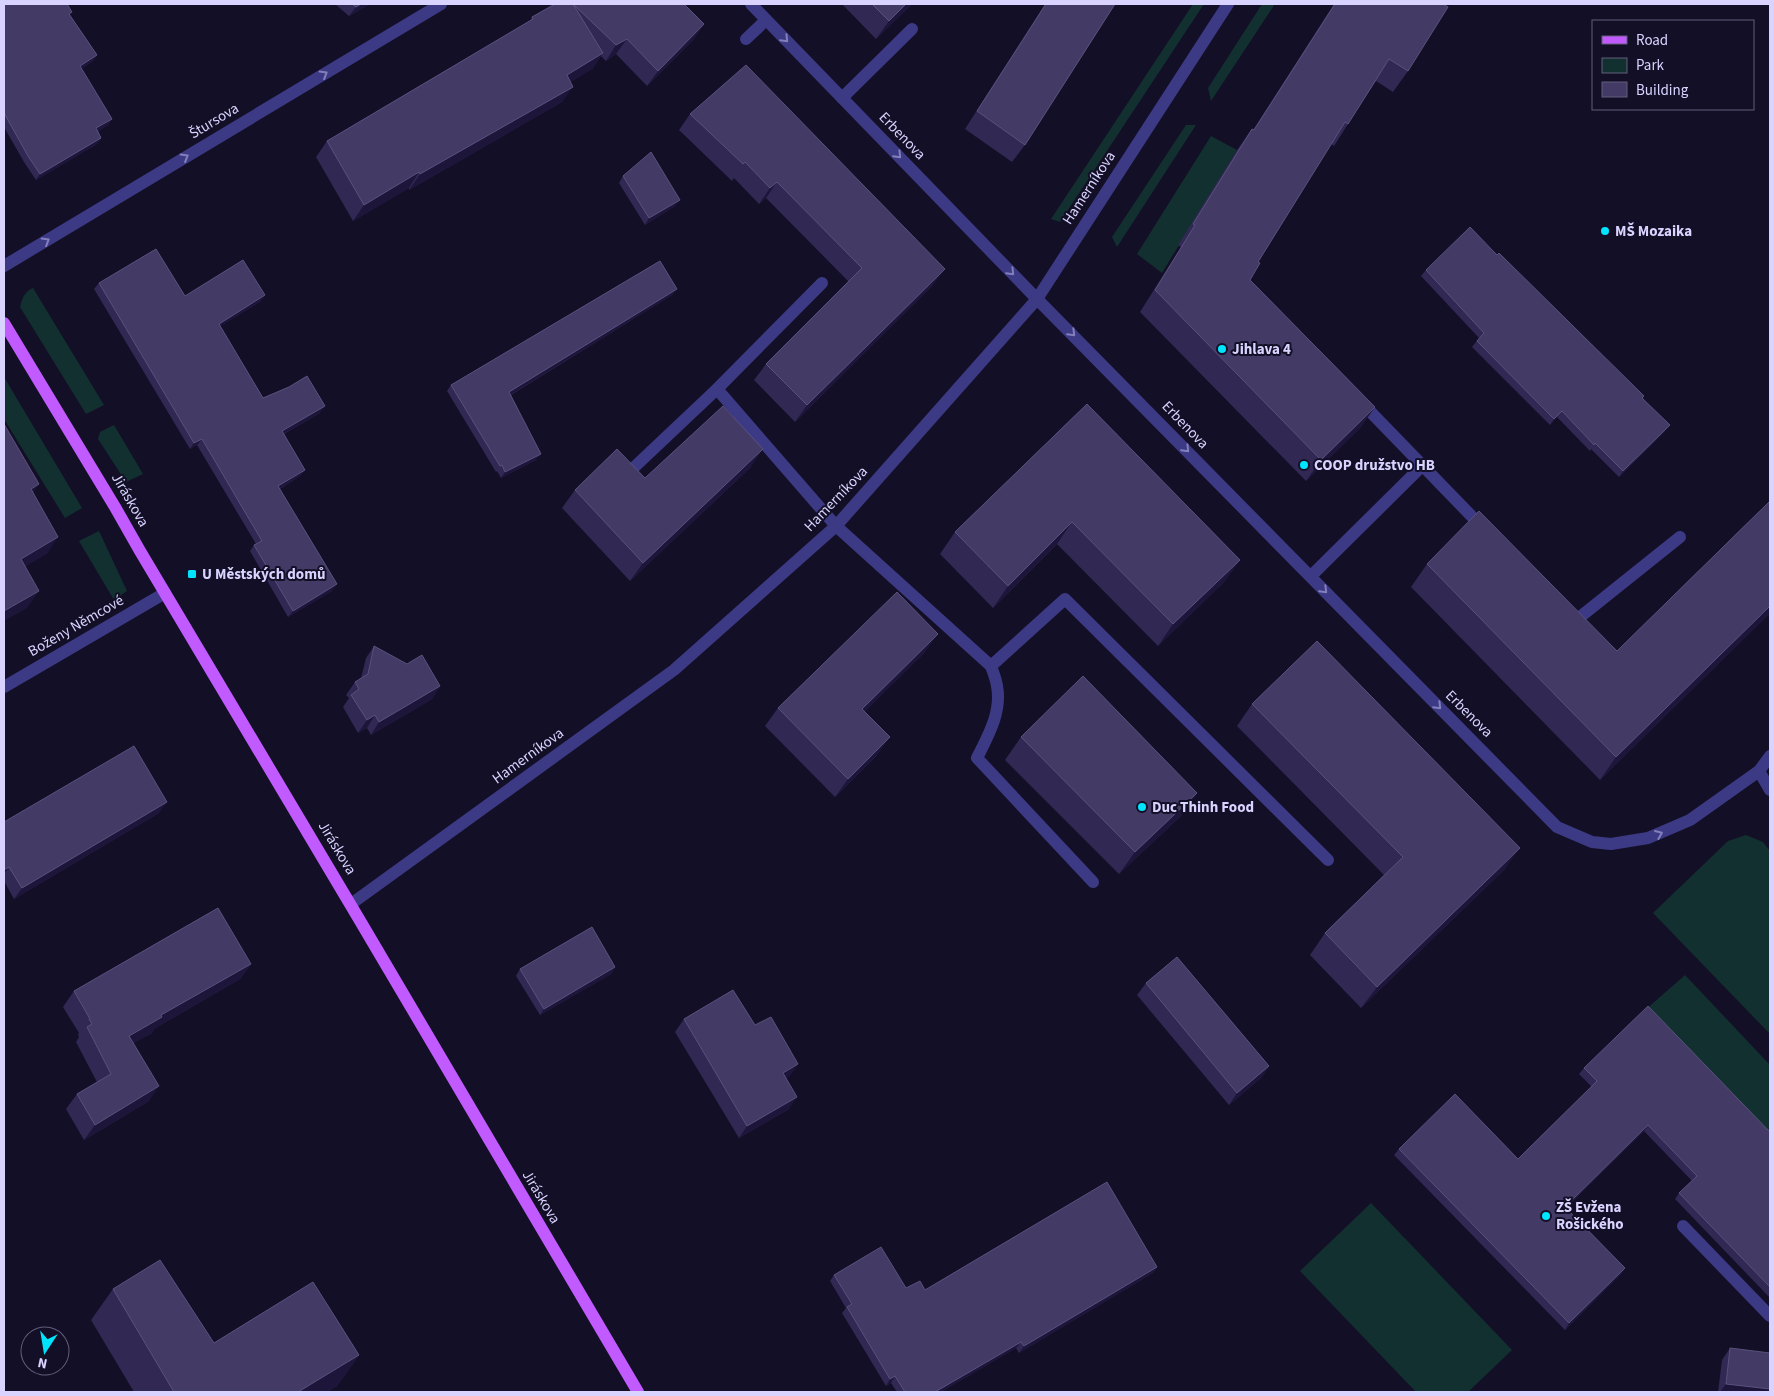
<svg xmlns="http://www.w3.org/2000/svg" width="1774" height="1396" font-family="'Source Sans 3',sans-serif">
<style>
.green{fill:#12302f}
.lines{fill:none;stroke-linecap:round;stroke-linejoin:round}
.minor{stroke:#3d3a85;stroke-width:12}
.major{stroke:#c25bff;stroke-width:12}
.wall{fill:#312854}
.shaded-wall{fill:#1d163a}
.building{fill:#433a66;stroke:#5a527e}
.oneway{stroke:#837fbc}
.poi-dot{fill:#00e5ff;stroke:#130f26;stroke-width:2}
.labels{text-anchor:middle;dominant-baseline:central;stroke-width:4;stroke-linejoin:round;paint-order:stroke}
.street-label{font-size:15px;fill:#d9d4ff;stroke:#130f26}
.poi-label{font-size:15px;font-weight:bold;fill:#d9d4ff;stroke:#130f26;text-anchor:start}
</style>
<rect width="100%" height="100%" fill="#130f26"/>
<g class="green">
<path d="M1193,4H1204L1060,222L1051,219Z"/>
<path d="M1262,4H1275L1211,101L1208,88Z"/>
<path d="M1186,125H1196L1117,247L1112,237Z"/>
<path d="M1211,136L1237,150L1162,273L1137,254Z"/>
<path d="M33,288L104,405L86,414L20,307C22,298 25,291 33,288Z"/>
<path d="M4,377L82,508L65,518L4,419Z"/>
<path d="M114,425L143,474L126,482L98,439L100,432Z"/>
<path d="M99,531L127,591L114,600L79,541Z"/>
<path d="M1746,835L1763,842L1770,851V1034L1653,913L1728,841Z"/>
<path d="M1685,975L1770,1065V1143L1643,1012Z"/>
<path d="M1371,1203L1512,1350L1468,1392H1416L1300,1271Z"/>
</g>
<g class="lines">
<g class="minor">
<path d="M751,4L1037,299L1557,827L1592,842L1611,844L1648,838L1690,820L1759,771L1770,756"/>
<path d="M746,39L766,20"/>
<path d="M842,98L912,29"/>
<path d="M4,266L441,4"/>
<path d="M717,389L836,526L991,666C993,672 996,679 997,686C1002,712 988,736 977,758L1093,882"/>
<path d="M1359,400L1485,530"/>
<path d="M627,474L717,389L822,283"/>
<path d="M1311,576L1422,466"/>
<path d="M1571,617L1575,621L1680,537"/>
<path d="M991,666L1065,599L1328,860"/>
<path d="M4,687L165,593"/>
<path d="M1759,771L1770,790"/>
<path d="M351,904L674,670L836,526L1037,299L1228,4"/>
<path d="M1683,1226L1770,1316"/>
</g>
<path class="major" d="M4,323L115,507L140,551C308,830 472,1112 638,1392"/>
</g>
<g class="wall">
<path d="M4,4L70,15L97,55L93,61L81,69L112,119L108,125L98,131L101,138L97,144L36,180L24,162L4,127Z"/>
<path d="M335,4H370L349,16Z"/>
<path d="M555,4H684L704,24L693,40L647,86L616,54L606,61L601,56L592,69L570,82L562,102L409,190V188L353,221L316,157L327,141L530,21L532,17Z"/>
<path d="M842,4H912L876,39Z"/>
<path d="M1045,4H1115L1025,145L1012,162L965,129Z"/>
<path d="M1334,4H1443L1408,71L1393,92L1376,81L1348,124L1334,146L1331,144L1258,262L1250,280L1375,407L1360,428L1306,481L1140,312L1181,247L1178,245L1237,150L1252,129L1253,130Z"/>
<path d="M690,114L933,285L795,422L754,380L766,364L849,282L766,198L759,204L734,178L732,181L679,130Z"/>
<path d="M623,176L675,206L645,225L619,183Z"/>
<path d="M1426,270L1643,398L1665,431L1619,477L1591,449L1590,451L1557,417L1550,425L1472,347L1479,338L1421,276Z"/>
<path d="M99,283L185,296L265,295L260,302L220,326L263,398L320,413L284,434L305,470L300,476L280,489L332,591L288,617L250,551L254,545L256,544L197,445L190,449L94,289Z"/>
<path d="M677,289L672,295L511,395L536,460L501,478L497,471L496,472L447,391L451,385Z"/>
<path d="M1087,404L1240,560L1224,582L1158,646L1057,544L993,608L940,554L955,532Z"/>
<path d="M751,467L630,581L562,508L575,490L645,478Z"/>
<path d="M1770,501V613L1600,780L1411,587L1427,564L1617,651Z"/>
<path d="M374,646L440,686L432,699L371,735L367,728L358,733L343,707L349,698L346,695L355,682L361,678L366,658Z"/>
<path d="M925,652L864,712L877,755L835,797L765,726L778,708Z"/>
<path d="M1252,704L1505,869L1361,1008L1310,955L1325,933L1384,875L1237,726Z"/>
<path d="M1021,737L1197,793L1181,816L1119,874L1005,760Z"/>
<path d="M159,813L14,899L4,881V822Z"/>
<path d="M251,964L240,979L154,1029L152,1033L133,1043L149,1101L84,1140L66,1109L77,1094L97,1082L76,1042L79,1037L78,1035L79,1033L63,1007L74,991Z"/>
<path d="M615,967L611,974L540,1015L516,976L520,969Z"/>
<path d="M1146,983L1269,1066L1261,1078L1229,1105L1137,995Z"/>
<path d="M684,1019L755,1025L790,1076L786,1078L789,1109L739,1138L675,1032Z"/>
<path d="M1584,1068L1770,1132V1298L1675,1199L1679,1193L1692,1181L1644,1131L1566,1208L1625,1268L1621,1274L1565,1330L1394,1155L1399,1149L1518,1159L1592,1087L1579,1074Z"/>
<path d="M1157,1267L1153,1273L1019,1353L1016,1348L941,1392H897L891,1383L886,1386L842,1313L846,1308L830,1281L834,1275L906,1288L925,1290Z"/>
<path d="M113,1289L214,1343L359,1355L337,1386L327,1392H134L91,1320Z"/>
<path d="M1730,1348L1770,1392H1718L1722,1360Z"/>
</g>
<g class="shaded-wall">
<path d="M361,4H370L349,16L356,7Z"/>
<path d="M906,4H912L876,39L889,21Z"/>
<path d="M704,24L693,40L647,86L658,71Z"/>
<path d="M627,39L616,54L606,61L616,45Z"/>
<path d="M603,53L592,69L556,91L567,75Z"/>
<path d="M97,55L93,61L76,72L80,66Z"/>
<path d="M573,87L562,102L409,190L420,174Z"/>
<path d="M112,119L108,125L92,134L96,128Z"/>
<path d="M101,138L97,144L36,180L40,174Z"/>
<path d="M419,172L409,188L353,221L364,205Z"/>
<path d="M777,182L766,198L759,204L770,188Z"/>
<path d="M680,200L675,206L645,225L649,218Z"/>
<path d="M945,269L933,285L795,422L807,405Z"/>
<path d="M677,289L672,295L505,398L509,392Z"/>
<path d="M265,295L260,302L214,330L219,324Z"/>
<path d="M325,406L320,413L278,437L282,431Z"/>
<path d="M1375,407L1360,428L1306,481L1321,460Z"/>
<path d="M1562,411L1557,417L1550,425L1554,419Z"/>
<path d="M1670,425L1665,431L1619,477L1623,471Z"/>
<path d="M202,439L197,445L190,449L194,443Z"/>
<path d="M763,449L751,467L630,581L643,563Z"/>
<path d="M541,454L536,460L501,478L505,472Z"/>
<path d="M305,470L300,476L274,492L278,486Z"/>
<path d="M39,484L27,501L31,489Z"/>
<path d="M1072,522L1057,544L993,608L1008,586Z"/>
<path d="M58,537L47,554L9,576L21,559Z"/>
<path d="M1240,560L1224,582L1158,646L1173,624Z"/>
<path d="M337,584L332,591L288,617L293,611Z"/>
<path d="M39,591L27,608L4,621V611Z"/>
<path d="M1770,606V613L1600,780L1616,757Z"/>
<path d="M938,634L925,652L849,727L862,709Z"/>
<path d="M440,686L432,699L371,735L379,722Z"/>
<path d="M375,715L367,728L358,733L367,720Z"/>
<path d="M890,737L877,755L835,797L848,779Z"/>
<path d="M1197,793L1181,816L1119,874L1135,852Z"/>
<path d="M167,802L159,813L14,899L22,888Z"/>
<path d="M1520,848L1505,869L1361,1008L1377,987Z"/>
<path d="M9,867L4,874V870Z"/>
<path d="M251,964L240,979L154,1029L152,1033L118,1052L129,1036L161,1015Z"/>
<path d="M615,967L611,974L540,1015L544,1009Z"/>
<path d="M798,1064L790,1076L774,1085L783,1073Z"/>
<path d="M1269,1066L1261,1078L1229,1105L1237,1093Z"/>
<path d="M159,1086L149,1101L84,1140L95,1125Z"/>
<path d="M797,1097L789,1109L739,1138L747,1126Z"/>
<path d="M1648,1125L1644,1131L1561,1213L1565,1207Z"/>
<path d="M1157,1267L1153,1273L1019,1353L1024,1346Z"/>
<path d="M1625,1268L1621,1274L1565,1330L1569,1323Z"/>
<path d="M1021,1342L1016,1348L941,1392H935Z"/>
<path d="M359,1355L337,1386L327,1392H298Z"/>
<path d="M895,1376L891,1383L886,1386L890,1379Z"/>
<path d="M1726,1384L1770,1389V1392H1720Z"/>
</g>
<g class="building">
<path d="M4,4H67L72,12L69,14L97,55L80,66L112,119L96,128L101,138L40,174L28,156L4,113Z"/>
<path d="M352,4H361L356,7Z"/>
<path d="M555,4H684L704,24L658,71L627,39L616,45L573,4L603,53L567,75L573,87L420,174L419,172L364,205L327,141L533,19L532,17Z"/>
<path d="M872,4H906L889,21Z"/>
<path d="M1046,4H1115L1025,145L977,111Z"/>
<path d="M1335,4H1443L1448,7L1408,71L1389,59L1348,124L1345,122L1258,262L1260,263L1250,280L1375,407L1321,460L1155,290L1195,225L1193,224L1252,129L1254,130Z"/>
<path d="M746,65L945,269L807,405L766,364L862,268L777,182L770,188L745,162L743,164L690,114Z"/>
<path d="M651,152L680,200L649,218L623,176Z"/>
<path d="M1470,227L1497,255L1499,253L1644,396L1642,398L1670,425L1623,471L1595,443L1594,445L1562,411L1554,419L1477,341L1484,333L1426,270Z"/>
<path d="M156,249L185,296L243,260L265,295L219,324L263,398L289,387L307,376L325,406L282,431L305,470L278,486L337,584L293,611L254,545L262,541L202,439L194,443L99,283Z"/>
<path d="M660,261L677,289L509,392L541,454L505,472L502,465L500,466L451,385Z"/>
<path d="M1087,404L1240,560L1173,624L1072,522L1008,586L955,532Z"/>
<path d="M723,406L763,449L643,563L575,490L617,449L645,478Z"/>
<path d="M4,424L39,484L31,489L58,537L21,559L39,591L4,611Z"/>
<path d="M1770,501V606L1616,757L1427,564L1479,511L1617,651Z"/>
<path d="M897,592L938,634L862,709L890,737L848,779L778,708Z"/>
<path d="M1317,641L1520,848L1377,987L1325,933L1403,857L1252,704Z"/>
<path d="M374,646L407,664L422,655L440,686L379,722L375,715L367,720L351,695L359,689L355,682L368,674Z"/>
<path d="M1083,676L1197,793L1135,852L1021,737Z"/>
<path d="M134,746L167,802L22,888L9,867L4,870V822Z"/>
<path d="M218,908L251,964L161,1015L162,1017L129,1036L159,1086L95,1125L77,1094L111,1074L87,1027L92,1024L89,1019H90L74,991Z"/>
<path d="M592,927L615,967L544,1009L520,969Z"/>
<path d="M1177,957L1269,1066L1237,1093L1146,983Z"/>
<path d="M733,990L755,1025L771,1017L798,1064L783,1073L797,1097L747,1126L684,1019Z"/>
<path d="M1648,1006L1770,1132V1287L1679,1193L1697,1176L1648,1125L1565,1207L1625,1268L1569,1323L1399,1149L1455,1094L1518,1159L1597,1081L1584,1068Z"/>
<path d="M1107,1182L1157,1267L1024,1346L1021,1342L935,1392H905L895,1376L890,1379L847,1307L852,1304L834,1275L881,1247L906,1288L920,1281L925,1290Z"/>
<path d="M160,1260L214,1343L313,1282L359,1355L298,1392H174L113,1289Z"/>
<path d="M1730,1348L1770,1353V1389L1726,1384Z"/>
</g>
<defs><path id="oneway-chevron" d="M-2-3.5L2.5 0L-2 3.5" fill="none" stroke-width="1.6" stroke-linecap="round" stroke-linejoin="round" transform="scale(1.25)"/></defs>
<g class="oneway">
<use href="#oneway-chevron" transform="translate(785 39) rotate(46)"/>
<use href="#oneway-chevron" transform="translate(324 74) rotate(-31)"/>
<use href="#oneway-chevron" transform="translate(898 155) rotate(46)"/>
<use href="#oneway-chevron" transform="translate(185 157) rotate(-31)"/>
<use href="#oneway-chevron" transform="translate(46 241) rotate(-31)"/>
<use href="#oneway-chevron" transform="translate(1011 272) rotate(46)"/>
<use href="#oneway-chevron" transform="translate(1072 333) rotate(45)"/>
<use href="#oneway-chevron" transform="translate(1186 449) rotate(46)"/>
<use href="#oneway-chevron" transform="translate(1324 590) rotate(45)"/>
<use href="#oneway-chevron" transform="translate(1438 706) rotate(45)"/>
<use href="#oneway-chevron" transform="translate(1659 834) rotate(-23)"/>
</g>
<g class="poi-dot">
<circle cx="1605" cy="231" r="5"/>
<circle cx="1222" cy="349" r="5"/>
<circle cx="1304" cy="465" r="5"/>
<rect x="187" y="569" width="10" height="10" rx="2.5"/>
<circle cx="1142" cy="807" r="5"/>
<circle cx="1546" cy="1216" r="5"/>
</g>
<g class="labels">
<g class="street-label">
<text transform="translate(214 121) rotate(-31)">Štursova</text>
<text transform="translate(902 136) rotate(46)">Erbenova</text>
<text transform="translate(1089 188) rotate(-57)">Hamerníkova</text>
<text transform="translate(1185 425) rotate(46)">Erbenova</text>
<text transform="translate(836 499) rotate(-46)">Hamerníkova</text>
<text transform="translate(130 500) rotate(60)">Jiráskova</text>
<text transform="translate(76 626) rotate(-30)">Boženy Němcové</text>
<text transform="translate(1469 714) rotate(45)">Erbenova</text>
<text transform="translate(528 756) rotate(-36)">Hamerníkova</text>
<text transform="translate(337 848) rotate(59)">Jiráskova</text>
<text transform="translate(541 1197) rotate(59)">Jiráskova</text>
</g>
<g class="poi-label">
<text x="1615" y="231">MŠ Mozaika</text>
<text x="1232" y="349">Jihlava 4</text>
<text x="1314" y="465">COOP družstvo HB</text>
<text x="202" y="574">U Městských domů</text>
<text x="1152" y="807">Duc Thinh Food</text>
<text x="1556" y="1207">ZŠ Evžena<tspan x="1556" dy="17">Rošického</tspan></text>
</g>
</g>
<rect width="1774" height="1396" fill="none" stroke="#d9d4ff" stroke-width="10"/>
<rect x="1592" y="20" width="162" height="90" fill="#130f26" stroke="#625e7d"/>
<rect x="1602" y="36" width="25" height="8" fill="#c25bff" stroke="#625e7d"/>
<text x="1636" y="45" font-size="15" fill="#d9d4ff">Road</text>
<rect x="1602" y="58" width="25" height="15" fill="#12302f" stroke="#625e7d"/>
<text x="1636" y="70" font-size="15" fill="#d9d4ff">Park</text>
<rect x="1602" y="82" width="25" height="15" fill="#433a66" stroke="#625e7d"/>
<text x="1636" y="95" font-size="15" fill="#d9d4ff">Building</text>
<g transform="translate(45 1351) rotate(192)"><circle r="24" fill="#130f26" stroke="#625e7d"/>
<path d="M0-4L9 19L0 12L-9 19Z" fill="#00e5ff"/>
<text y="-8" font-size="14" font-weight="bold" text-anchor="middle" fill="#d9d4ff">N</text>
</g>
</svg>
